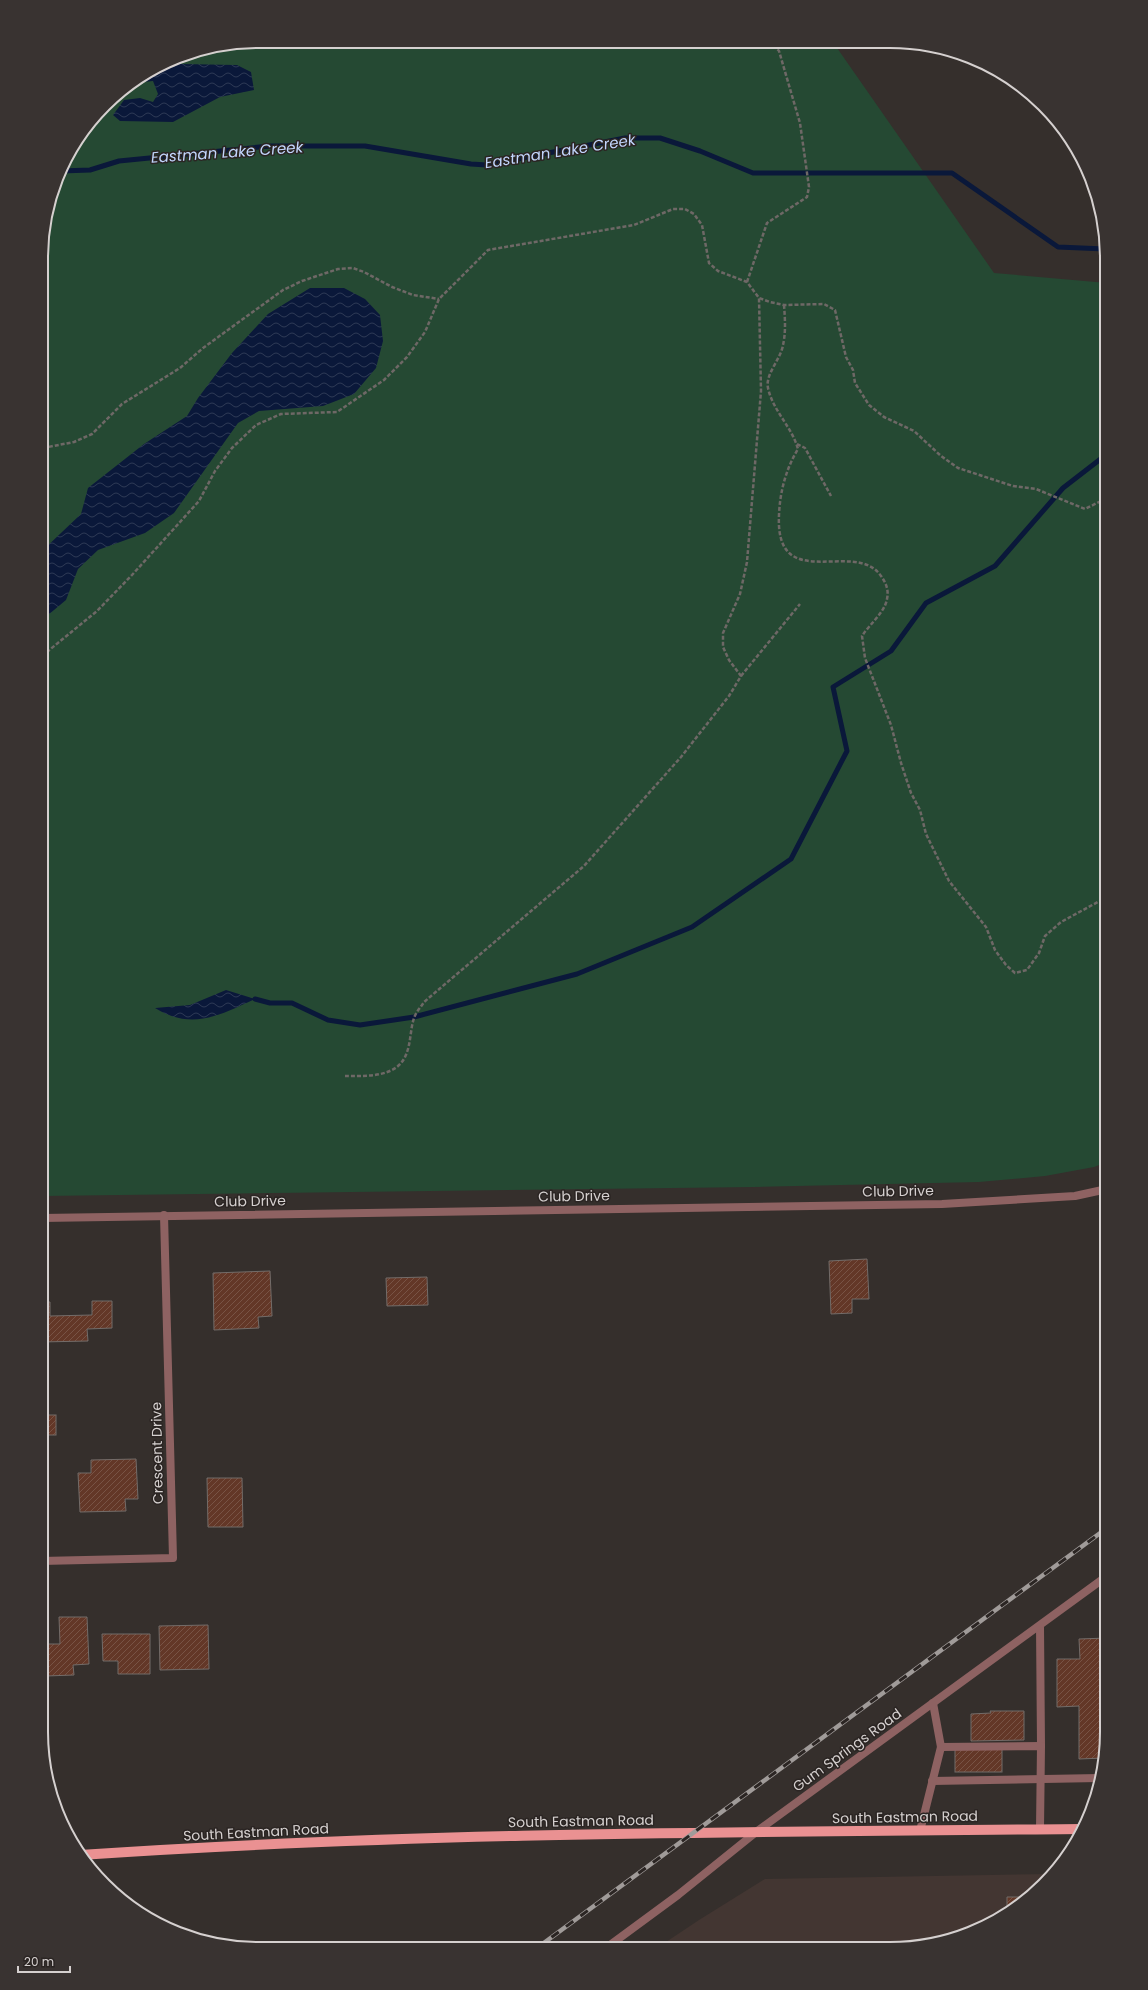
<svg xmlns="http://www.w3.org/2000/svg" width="1148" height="1990" font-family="Poppins,sans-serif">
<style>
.built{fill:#433632}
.grass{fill:#254933}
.water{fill:url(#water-waves)}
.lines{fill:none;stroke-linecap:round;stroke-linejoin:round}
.stream{stroke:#0a183a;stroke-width:5}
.building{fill:url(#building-hatch);stroke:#736c69}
.path{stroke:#6e6866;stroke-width:2.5;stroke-dasharray:4 2;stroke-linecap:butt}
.service{stroke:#8e6262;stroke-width:8}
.minor{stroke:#8e6262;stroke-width:8}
.tertiary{stroke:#8e6262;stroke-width:8}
.primary{stroke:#ea9192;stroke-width:10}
.rail-casing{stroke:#a09b99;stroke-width:4.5}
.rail{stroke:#2b2523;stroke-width:3;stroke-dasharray:9;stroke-linecap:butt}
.labels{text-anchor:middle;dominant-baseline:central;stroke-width:3;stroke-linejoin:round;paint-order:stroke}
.street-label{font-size:14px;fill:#d5d0cf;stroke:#2b2523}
.water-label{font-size:15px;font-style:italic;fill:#c2d6fd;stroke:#2b2523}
.rim{fill:none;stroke:#d5d0cf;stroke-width:2}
</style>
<defs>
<pattern id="water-waves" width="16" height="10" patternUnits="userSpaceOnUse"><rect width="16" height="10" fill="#0a183a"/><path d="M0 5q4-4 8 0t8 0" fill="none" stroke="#2d3955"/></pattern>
<pattern id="building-hatch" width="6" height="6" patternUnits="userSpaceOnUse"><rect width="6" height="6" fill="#633727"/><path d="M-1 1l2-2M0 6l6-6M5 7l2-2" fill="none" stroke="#785345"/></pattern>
</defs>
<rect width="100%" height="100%" fill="#352f2c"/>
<path class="built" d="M1051,1874L1011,1912L960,1937L890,1949L657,1948L699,1920L765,1879Z"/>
<path class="grass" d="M258,41L835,45L994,273L1107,283V1162L1094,1167L1045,1176L979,1182L754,1187L42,1196L43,230L64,162L115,95L175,57Z"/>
<g class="water">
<path d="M173,59L181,64L237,65L251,72L254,90L220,97L173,122L120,121L113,115L124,100L140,98L153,102L158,94L153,81L134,83Z"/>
<path d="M310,288H344L365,299L380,315L383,341L376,368L354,394L323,406L259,411L238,423L174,513L145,533L98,550L78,569L66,600L42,620V551L81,514L88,488L144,444L187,416L198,398L232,353L268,314Z"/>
<path d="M226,990L255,999C220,1015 192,1031 155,1008L190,1005Z"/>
</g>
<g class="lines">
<g class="stream">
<path d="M61,171L90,170L119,161L270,146H365L471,164L487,165L625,138H660L700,151L753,173H952L1058,247L1105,249"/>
<path d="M255,999L270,1003H292L328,1020L360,1025L414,1017L577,974L692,927L791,859L847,751L833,687L891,651L926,603L995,566L1063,488L1107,454"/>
</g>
</g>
<g class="building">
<path d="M867,1259L869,1299H852V1313L831,1314L829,1261Z"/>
<path d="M270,1271L272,1316L258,1317L259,1328L214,1330L213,1273Z"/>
<path d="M427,1277L428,1305L387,1306L386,1278Z"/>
<path d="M92,1301H112V1328L87,1329L88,1341L41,1342L42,1302H50V1316L92,1315Z"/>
<rect x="41" y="1415" width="15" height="20"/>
<rect x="41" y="1444" width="7" height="64"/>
<path d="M136,1459L138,1499H125L126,1511L80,1512L78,1473H91V1460Z"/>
<path d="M207,1478H242L243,1527H208Z"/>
<path d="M59,1617H87L89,1664L73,1665L74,1675L46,1676L45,1644H60Z"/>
<path d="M208,1625L209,1669L160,1670L159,1626Z"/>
<path d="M102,1634H150V1674H118V1661H103Z"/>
<path d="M1107,1638V1746L1104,1758L1079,1759V1706L1057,1707V1659H1080L1079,1639Z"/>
<path d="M990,1711H1024V1740L971,1741V1714L991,1713Z"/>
<rect x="955" y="1749" width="47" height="23"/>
<path d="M1007,1897H1026L1007,1914Z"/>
</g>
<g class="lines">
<g class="path">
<path d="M747,282L767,223L807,197L809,187L800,123L779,51L773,44"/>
<path d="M784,305C785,318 786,332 783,345C781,359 765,374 768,388C773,411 792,427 798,449C786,469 780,491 779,515C775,596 855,538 881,576C886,583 889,590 887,599C885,612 869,625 862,636L865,658L891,725L901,763L911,793L920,810L926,834L949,881L986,927L995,950L1006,965L1015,973L1027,970L1039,953L1045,936L1061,922L1107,897"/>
<path d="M797,444L805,448L831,496"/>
<path d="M43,448L74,442L92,434L122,404L180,368L203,348L283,290L302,281L338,269L353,268L364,272L392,287L413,295L439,299"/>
<path d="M42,656L97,611L132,575L199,501L215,471L232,448L256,425L281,414L337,412L384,380L407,357L425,332L439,299L488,250L634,225L673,209H685L694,214L702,225L709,263L718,271L747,282L759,298L770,302L784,305L824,304L835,310L846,357L853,370L855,383L869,405L884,417L914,431L941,456L958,468L1013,486L1036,489L1085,509L1107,498"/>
<path d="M741,676L800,604"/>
<path d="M345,1076C364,1076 395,1078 405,1057C411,1045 410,1030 414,1018C416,1012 421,1007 424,1002L584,866L681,757L729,696L741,676L729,660L723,647V633L740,594L747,562L761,391L759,298"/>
</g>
<g class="service">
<path d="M1040,1626L1041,1746"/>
<path d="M933,1703L941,1747"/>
<path d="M932,1781L1099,1778"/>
<path d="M920,1831L941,1747L1041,1746L1040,1829"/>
</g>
<g class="minor">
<path d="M42,1218L942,1204L1075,1196L1107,1189"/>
<path d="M41,1561L173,1558L164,1215"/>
<path d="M606,1948L678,1895L755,1833"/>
</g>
<path class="tertiary" d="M756,1832L1107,1576"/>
<path class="primary" d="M80,1855C413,1832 748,1832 1082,1829"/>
<defs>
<path id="rail" d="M537,1948L1107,1528"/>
</defs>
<use href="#rail" class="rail-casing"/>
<use href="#rail" class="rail"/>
</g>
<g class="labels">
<g class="street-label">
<text transform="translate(898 1191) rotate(-1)">Club Drive</text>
<text transform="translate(574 1196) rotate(-1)">Club Drive</text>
<text transform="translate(250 1201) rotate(-1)">Club Drive</text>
<text transform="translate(157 1453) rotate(-91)">Crescent Drive</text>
<text transform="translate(847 1750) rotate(-36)">Gum Springs Road</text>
<text transform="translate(905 1817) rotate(-1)">South Eastman Road</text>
<text transform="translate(581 1821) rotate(-1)">South Eastman Road</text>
<text transform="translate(256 1832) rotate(-3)">South Eastman Road</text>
</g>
<g class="water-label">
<text transform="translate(560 151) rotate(-9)">Eastman Lake Creek</text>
<text transform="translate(227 152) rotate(-4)">Eastman Lake Creek</text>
</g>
</g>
<path d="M0 0H1148V1990H0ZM258 48H890A210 210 0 0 1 1100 258V1732A210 210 0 0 1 890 1942H258A210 210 0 0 1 48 1732V258A210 210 0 0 1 258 48Z" fill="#393331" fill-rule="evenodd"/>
<path class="rim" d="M258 48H890A210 210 0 0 1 1100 258V1732A210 210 0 0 1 890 1942H258A210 210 0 0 1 48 1732V258A210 210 0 0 1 258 48Z"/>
<path d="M18 1966v6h52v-6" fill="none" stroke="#d5d0cf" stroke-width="2"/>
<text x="24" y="1966" font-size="12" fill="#d5d0cf" stroke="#2b2523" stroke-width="3" paint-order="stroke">20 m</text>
</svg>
